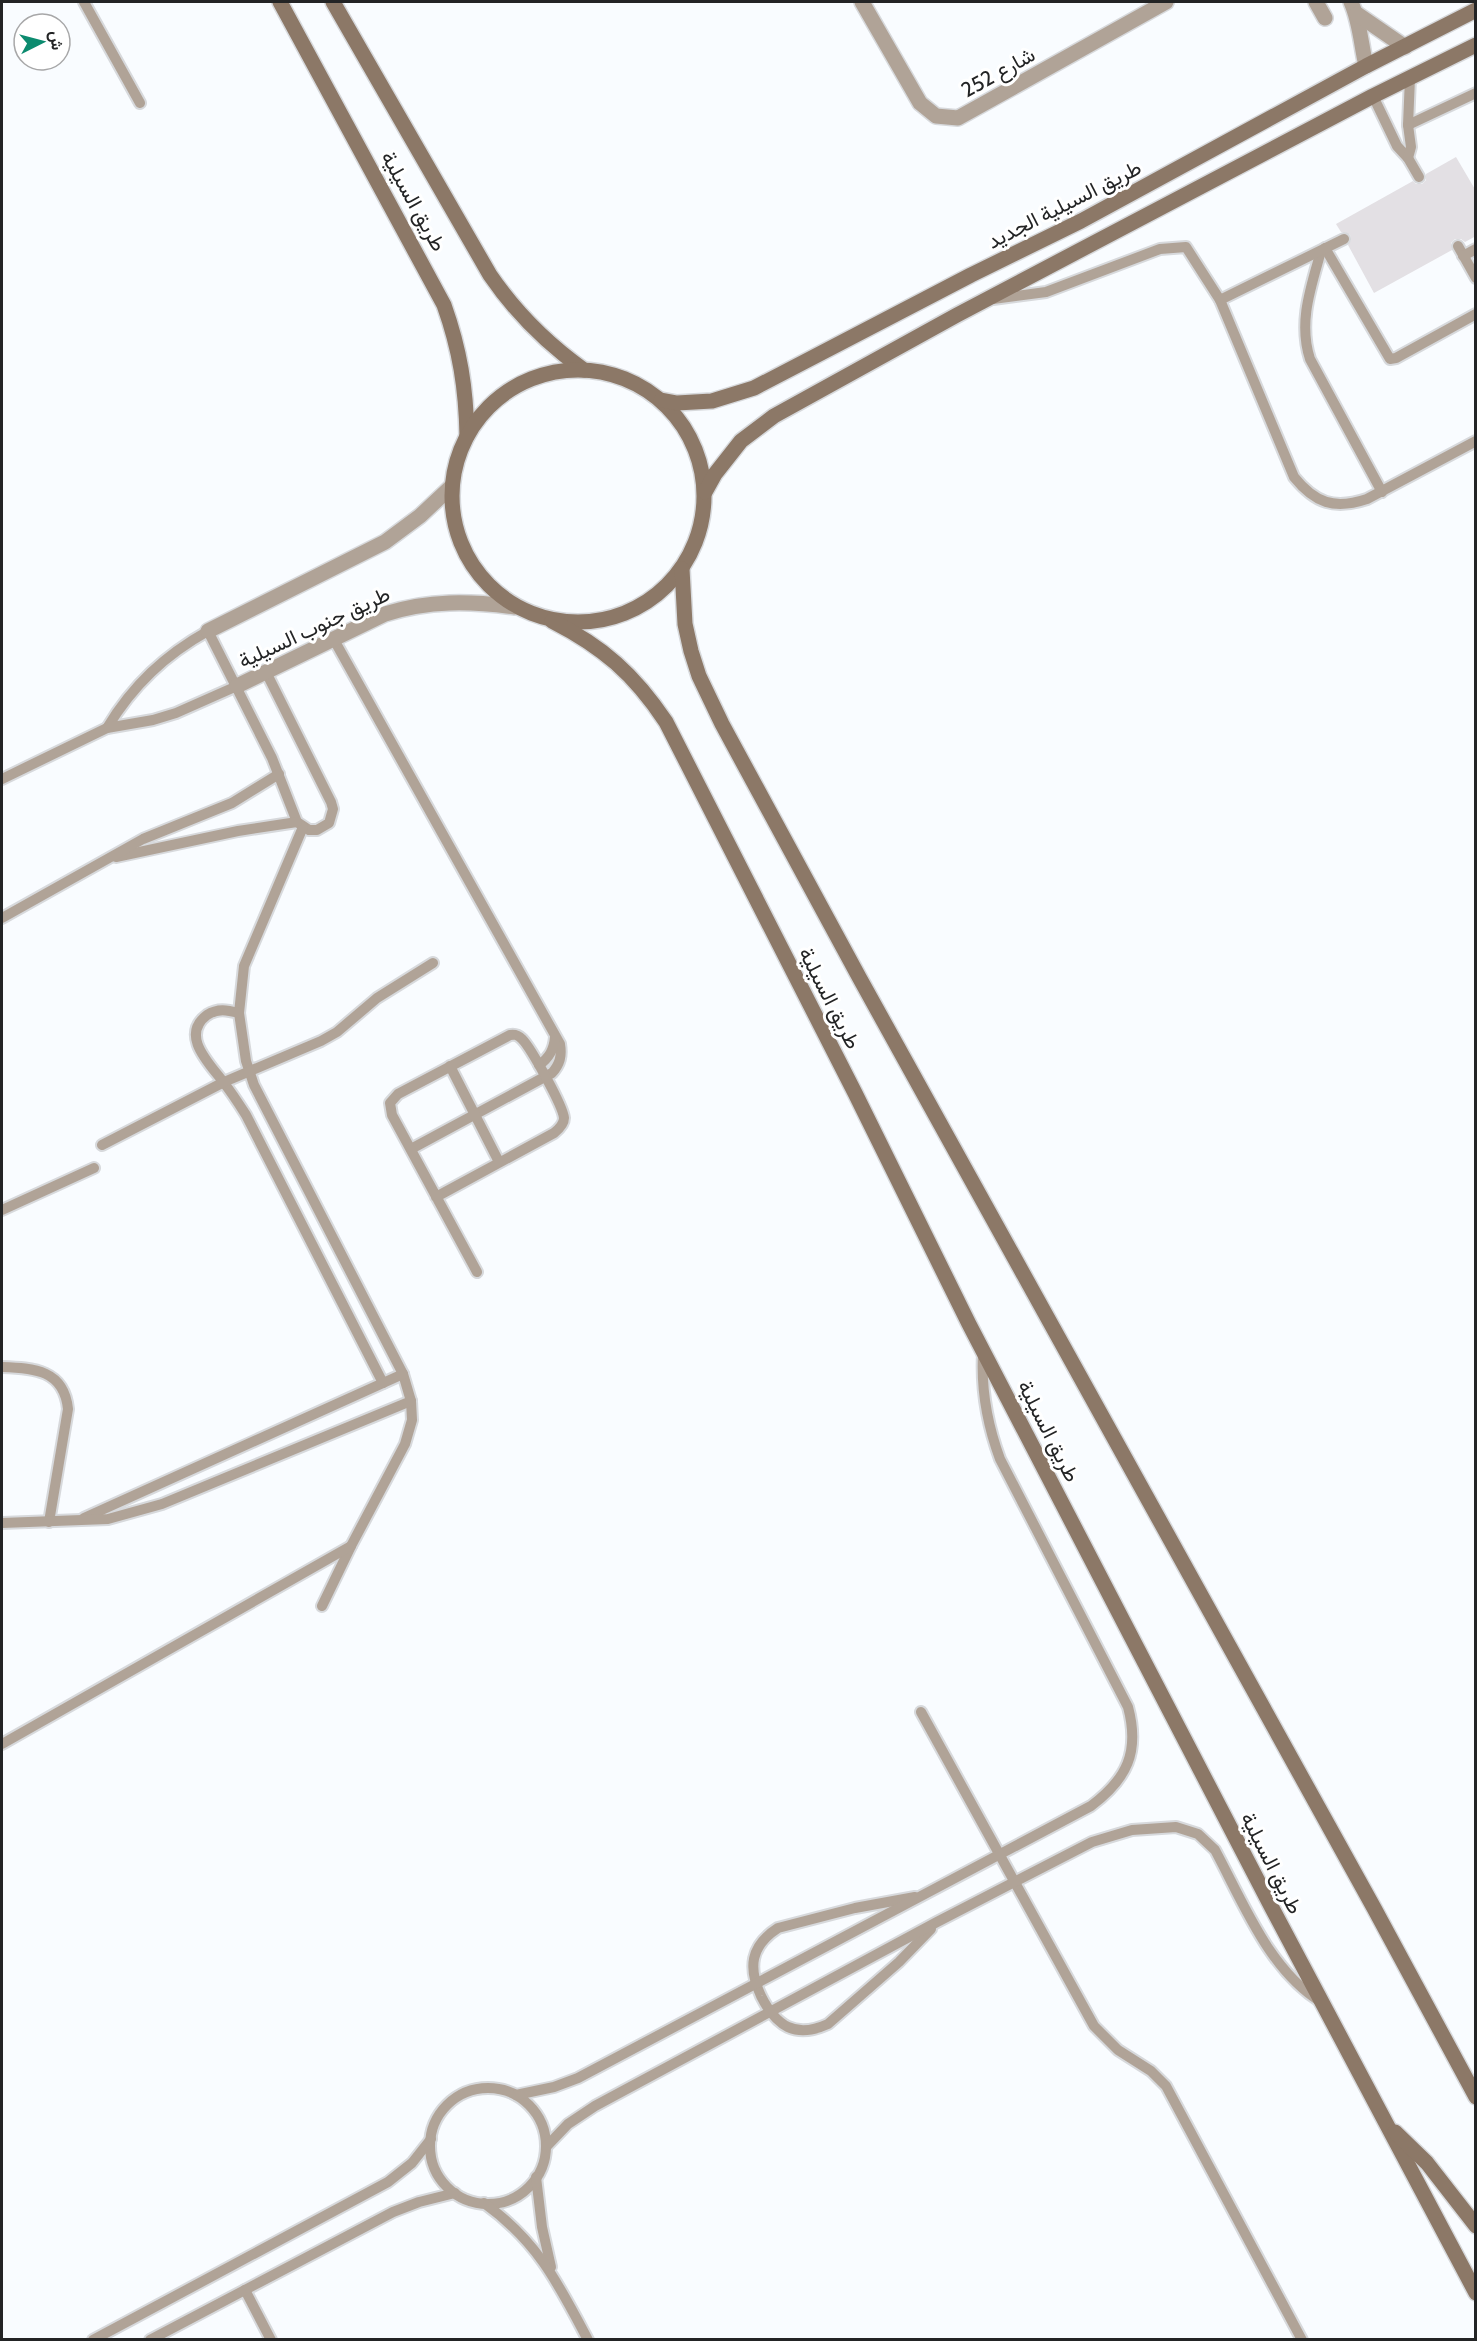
<svg xmlns="http://www.w3.org/2000/svg" width="1477" height="2341" font-family="Cabin,Vazirmatn,sans-serif">
<style>
.building{fill:#e3e0e4}
.lines{fill:none;stroke-linecap:round;stroke-linejoin:round}
.lane-casing{stroke:#d7d9dc;stroke-width:14}
.street-casing{stroke:#d7d9dc;stroke-width:18}
.secondary-casing{stroke:#d7d9dc;stroke-width:18}
.lane{stroke:#b0a397;stroke-width:10}
.street{stroke:#b0a397;stroke-width:15}
.secondary{stroke:#8c7867;stroke-width:15}
.labels{text-anchor:middle;dominant-baseline:central;stroke-width:6;stroke-linejoin:round;paint-order:stroke}
.street-label{font-size:21px;fill:#232425;stroke:#fff}
</style>
<rect width="100%" height="100%" fill="#f9fcff"/>
<path class="building" d="M1456,157L1476,191V236L1465,242L1461,239H1455L1451,243L1452,250L1374,293L1348,245L1351,240L1350,235L1345,232H1341L1336,224L1413,181L1416,184H1422L1426,180V174Z"/>
<g class="lines">
<defs>
<g id="lane">
<path d="M84,2L140,103"/>
<path d="M1373,96L1397,146L1408,158L1419,177"/>
<path d="M1408,125L1476,93"/>
<path d="M1408,158L1411,147L1408,125L1410,78"/>
<path d="M1458,246L1476,278"/>
<path d="M1325,248L1390,359L1396,358L1476,314"/>
<path d="M1321,251C1311,287 1298,322 1310,359L1382,492"/>
<path d="M1463,256L1476,249"/>
<path d="M993,299L1046,292L1160,249L1186,247L1220,300L1294,477C1315,503 1334,510 1367,499L1476,441"/>
<path d="M1220,300L1344,239"/>
<path d="M333,638L560,1044C562,1056 560,1064 552,1073L411,1149"/>
<path d="M107,728C133,685 165,655 208,631L272,758L297,822L309,830H317L329,823L333,809L331,802L266,672"/>
<path d="M2,779L107,728L153,720L176,713L237,686"/>
<path d="M303,827L244,966L239,1013L246,1061L254,1085L403,1374L411,1401L412,1420L405,1444L351,1546L322,1606"/>
<path d="M116,857L238,831L297,822"/>
<path d="M2,918L143,839L232,803L279,774"/>
<path d="M239,1013C227,1010 218,1008 207,1015C179,1036 211,1065 224,1083C232,1093 239,1104 246,1115L383,1383"/>
<path d="M539,1065C549,1058 554,1050 555,1037"/>
<path d="M450,1066L499,1162"/>
<path d="M102,1145L224,1082L321,1041L337,1032L377,998L433,963"/>
<path d="M436,1197L554,1133C559,1129 564,1124 564,1118C563,1106 531,1048 522,1039C518,1035 515,1034 510,1035L398,1094L390,1103L392,1115L477,1272"/>
<path d="M2,1210L94,1168"/>
<path d="M2,1367C34,1368 64,1370 68,1409L49,1522"/>
<path d="M84,1518L403,1374"/>
<path d="M2,1523L108,1519L162,1504L411,1401"/>
<path d="M921,1712L1094,2026L1118,2050L1151,2071L1166,2086L1302,2340"/>
<path d="M2,1744L351,1546"/>
<path d="M915,1897L855,1908L778,1928C750,1946 748,1968 761,1996C776,2026 795,2039 828,2024L899,1962L931,1929"/>
<circle cx="488" cy="2146" r="58"/>
<path d="M516,2095L554,2087L578,2078L1091,1806C1127,1779 1140,1752 1128,1707L1000,1459C987,1424 981,1391 983,1354"/>
<path d="M546,2147L568,2124L595,2106L937,1922L1092,1842L1132,1830L1176,1827L1198,1834L1215,1850C1243,1902 1269,1970 1321,2002"/>
<path d="M536,2177L542,2227L551,2267"/>
<path d="M484,2203C538,2242 558,2283 588,2340"/>
<path d="M245,2290L271,2340"/>
<path d="M93,2340L388,2182L412,2163L431,2139"/>
<path d="M150,2340L393,2212L419,2202L455,2193"/>
</g>
<g id="street">
<path d="M862,2L920,103L936,116L958,118L1166,2"/>
<path d="M1316,2L1325,18"/>
<path d="M1351,2C1360,22 1361,44 1366,66"/>
<path d="M1357,14L1405,47"/>
<path d="M208,631L385,542L420,516L452,486"/>
<path d="M237,686L385,614C429,600 470,601 515,607"/>
</g>
<g id="secondary">
<path d="M280,2L444,305C460,350 466,388 467,436"/>
<path d="M333,2L490,275C516,313 546,343 584,370"/>
<circle cx="578" cy="496" r="126"/>
<path d="M661,400L677,403L712,401L754,388L971,275L1081,221L1366,66L1476,10"/>
<path d="M705,492L715,474L741,441L774,416L957,315L1373,96L1476,45"/>
<path d="M682,569L685,624L691,651L699,676L722,724L859,977L1374,1908L1476,2097"/>
<path d="M552,621C603,647 634,674 666,722L855,1093L969,1324L1272,1908L1476,2293"/>
<path d="M1395,2132L1427,2163L1476,2226"/>
</g>
</defs>
<use href="#lane" class="lane-casing"/>
<use href="#street" class="street-casing"/>
<use href="#secondary" class="secondary-casing"/>
<use href="#lane" class="lane"/>
<use href="#street" class="street"/>
<use href="#secondary" class="secondary"/>
</g>
<g class="labels">
<g class="street-label">
<text transform="translate(998 72) rotate(-29)">شارع 252</text>
<text transform="translate(414 201) rotate(61)">طريق السيلية</text>
<text transform="translate(1064 204) rotate(-27)">طريق السيلية الجديد</text>
<text transform="translate(314 627) rotate(-25)">طريق جنوب السيلية</text>
<text transform="translate(830 998) rotate(63)">طريق السيلية</text>
<text transform="translate(1049 1431) rotate(63)">طريق السيلية</text>
<text transform="translate(1272 1863) rotate(63)">طريق السيلية</text>
</g>
</g>
<rect width="1477" height="2341" fill="none" stroke="#232425" stroke-width="6"/>
<g transform="translate(42 42) rotate(84)"><circle r="28" fill="#ffffff" stroke="#a7a7a8" stroke-width="1.5"/>
<path d="M0-4.5L10 22L0 15L-10 22Z" fill="#0c8b6f"/>
<text y="-9" font-size="16" font-weight="bold" text-anchor="middle" fill="#232425">ش</text>
</g>
</svg>
